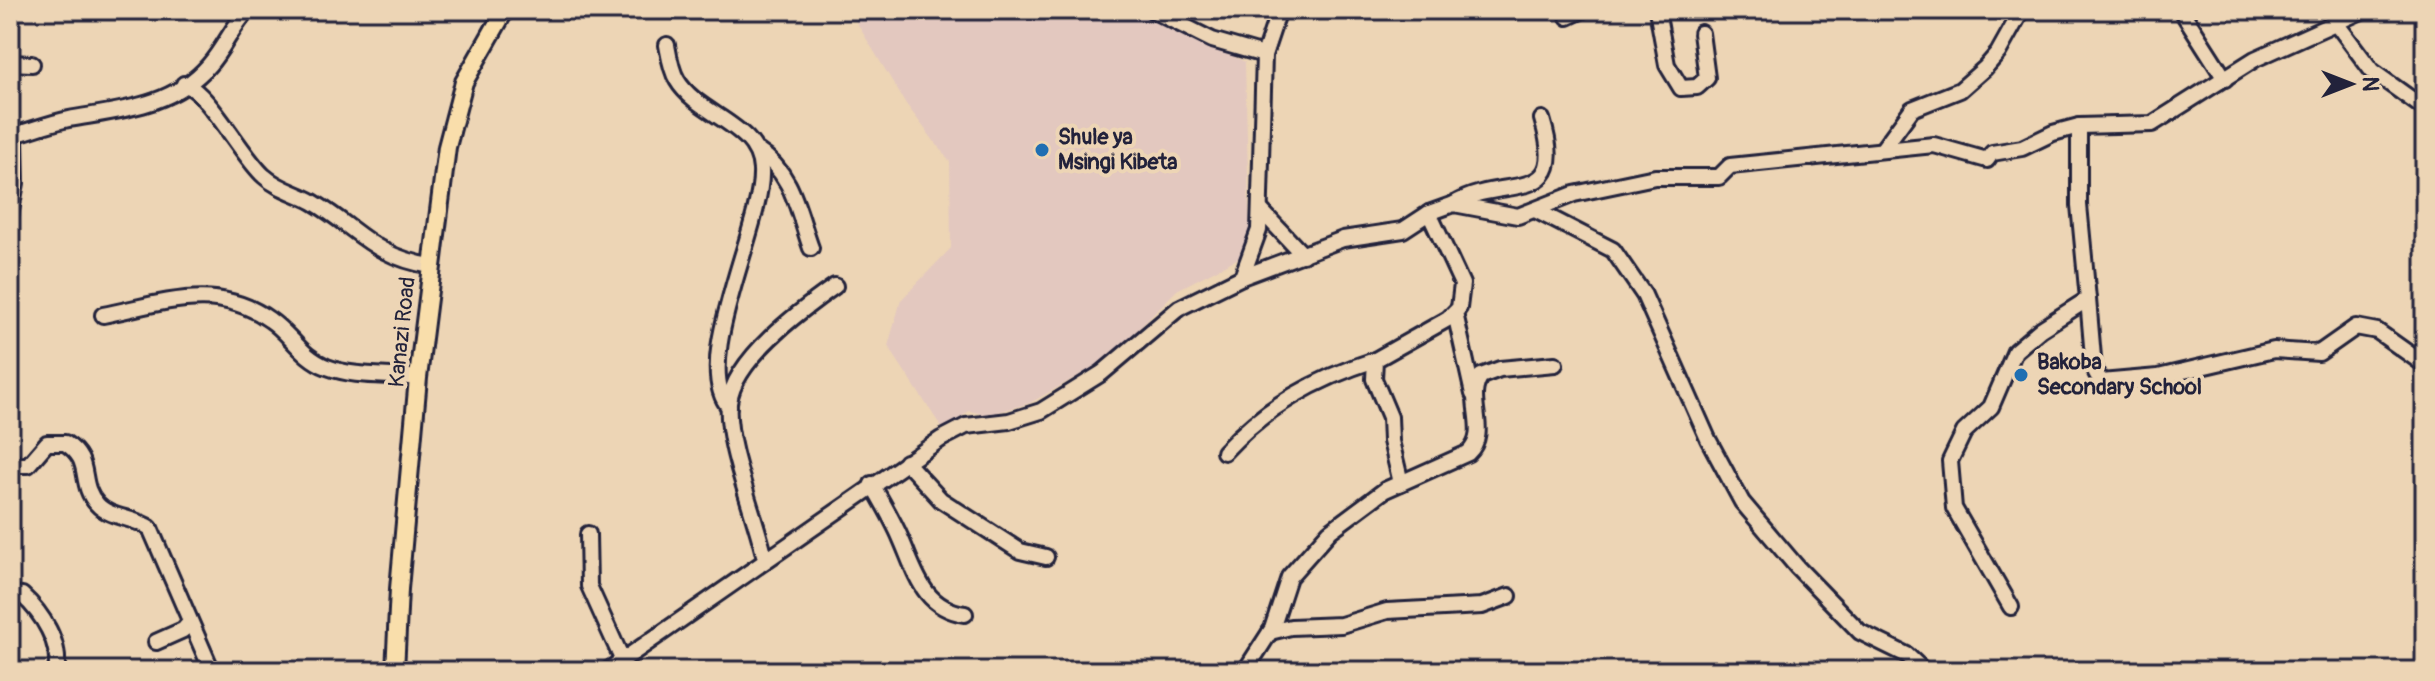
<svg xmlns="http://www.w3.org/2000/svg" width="2435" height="681" font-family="Pangolin,sans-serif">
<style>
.built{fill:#e3c8bf}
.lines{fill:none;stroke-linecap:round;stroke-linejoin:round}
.minor-casing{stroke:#22223b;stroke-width:20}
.major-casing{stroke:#22223b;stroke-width:22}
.minor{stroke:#edd5b5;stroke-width:14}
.major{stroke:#f9deab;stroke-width:16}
.poi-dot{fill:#1f6fb2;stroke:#edd5b5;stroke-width:3}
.labels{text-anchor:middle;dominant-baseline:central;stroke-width:8;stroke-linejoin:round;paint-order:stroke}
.poi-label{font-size:22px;font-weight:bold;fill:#22223b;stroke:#edd5b5;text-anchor:start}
.street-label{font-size:22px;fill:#22223b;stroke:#edd5b5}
</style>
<rect width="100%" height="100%" fill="#edd5b5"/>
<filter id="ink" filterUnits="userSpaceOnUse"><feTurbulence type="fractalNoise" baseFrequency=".0125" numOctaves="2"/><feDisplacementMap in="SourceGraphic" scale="16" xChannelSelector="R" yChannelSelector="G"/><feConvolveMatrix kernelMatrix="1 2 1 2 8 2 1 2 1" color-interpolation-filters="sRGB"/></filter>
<g filter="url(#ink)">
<path class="built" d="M849,10H1140L1245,62L1250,252L1177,290L1110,358L1030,403L988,415L969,411L944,431L888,346L901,300L951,248L950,162L906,104Z"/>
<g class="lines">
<defs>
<g id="minor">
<path d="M1152,10L1212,40L1264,55"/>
<path d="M1657,10L1667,65L1681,88L1697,87L1707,78L1701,33"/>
<path d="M2181,10L2225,79"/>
<path d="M1568,17L1583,10"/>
<path d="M2336,23L2372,71L2425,109"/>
<path d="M667,45C669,56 671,70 677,80C698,116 759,124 761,170C764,224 690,363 729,407"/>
<path d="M10,63L32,64"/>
<path d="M184,84C208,91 243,158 264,176C278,189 297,193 313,202C359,229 372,256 431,266"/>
<path d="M10,136C30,131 49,123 69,119C119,110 173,107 209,65C224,48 232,27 248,10"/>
<path d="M1882,150L1912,109L1960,90L1985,68L1998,53L2022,10"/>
<path d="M758,151C793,173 798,212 811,248"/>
<path d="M1454,204C1504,173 1570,210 1542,119"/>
<path d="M1260,209L1303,255"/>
<path d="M1535,210L1613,250L1644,295L1708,439L1742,502L1797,567L1860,632L1907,655L1924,671"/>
<path d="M10,216L16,183L15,135"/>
<path d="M1242,277L1259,230L1264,55L1279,10"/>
<path d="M10,286V294"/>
<path d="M2088,299L2094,369L2101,382L2158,377L2274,350L2319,353L2356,327L2377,331L2425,365"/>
<path d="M1455,313L1473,394"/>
<path d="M103,315C161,304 216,281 270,320C291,334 301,357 327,367C356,378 388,374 418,378"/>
<path d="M1224,452C1267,406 1315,379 1375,360"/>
<path d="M10,457L14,465H28L47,443H65C94,461 77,482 97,504C109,518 134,517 150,528L212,671"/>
<path d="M906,462L941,500L1020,551L1046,557"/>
<path d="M1401,483L1391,441L1390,417L1374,379L1375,360L1448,319L1459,308L1462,284L1429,213"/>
<path d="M872,484C882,502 893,520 901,539C916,573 923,608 965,614"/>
<path d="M588,534L589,586L622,659"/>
<path d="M765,559C756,516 725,443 729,403C734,359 801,310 835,286"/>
<path d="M10,594L22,595C42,613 62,644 56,671"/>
<path d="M2011,607L1954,508L1950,461L1964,432L1991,407L2015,351L2041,329L2088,299L2079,205V126"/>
<path d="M1270,632L1291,627L1341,625L1387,611L1482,606L1509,596"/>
<path d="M156,642L183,630L190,622"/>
<path d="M607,671L941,439L966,426L1009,421L1041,411L1102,373L1179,308L1242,277L1343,239L1403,230L1429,213L1454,204L1518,216L1574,194L1655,177H1719L1730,166L1934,145L1987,160L1992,153L2022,148L2053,133L2079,126L2152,124L2255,59L2364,10"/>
<path d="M1245,671L1272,629L1289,577L1330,531L1385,490L1468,453C1491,432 1464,399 1481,376L1500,369L1555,364"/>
</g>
<path id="major" d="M395,671L399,589L418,378L447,147L464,82L505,10"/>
</defs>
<use href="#minor" class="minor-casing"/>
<use href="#major" class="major-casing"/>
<use href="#minor" class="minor"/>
<use href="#major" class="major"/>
</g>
</g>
<g class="poi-dot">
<circle cx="1042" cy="150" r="8"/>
<circle cx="2021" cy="375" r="8"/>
</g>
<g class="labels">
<g class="poi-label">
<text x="1058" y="137">Shule ya<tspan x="1058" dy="25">Msingi Kibeta</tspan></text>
<text x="2037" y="362">Bakoba<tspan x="2037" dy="25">Secondary School</tspan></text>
</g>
<g class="street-label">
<text transform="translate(402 332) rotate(-84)">Kanazi Road</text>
</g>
</g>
<rect width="2435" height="681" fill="none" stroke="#edd5b5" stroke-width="40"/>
<rect x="20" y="20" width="2395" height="641" fill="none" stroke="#22223b" stroke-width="3" filter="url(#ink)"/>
<g transform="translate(2351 84) rotate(90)" stroke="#edd5b5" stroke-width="6" paint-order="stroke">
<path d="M0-6L14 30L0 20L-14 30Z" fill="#22223b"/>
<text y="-12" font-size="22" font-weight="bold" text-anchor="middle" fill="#22223b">N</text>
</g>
</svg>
